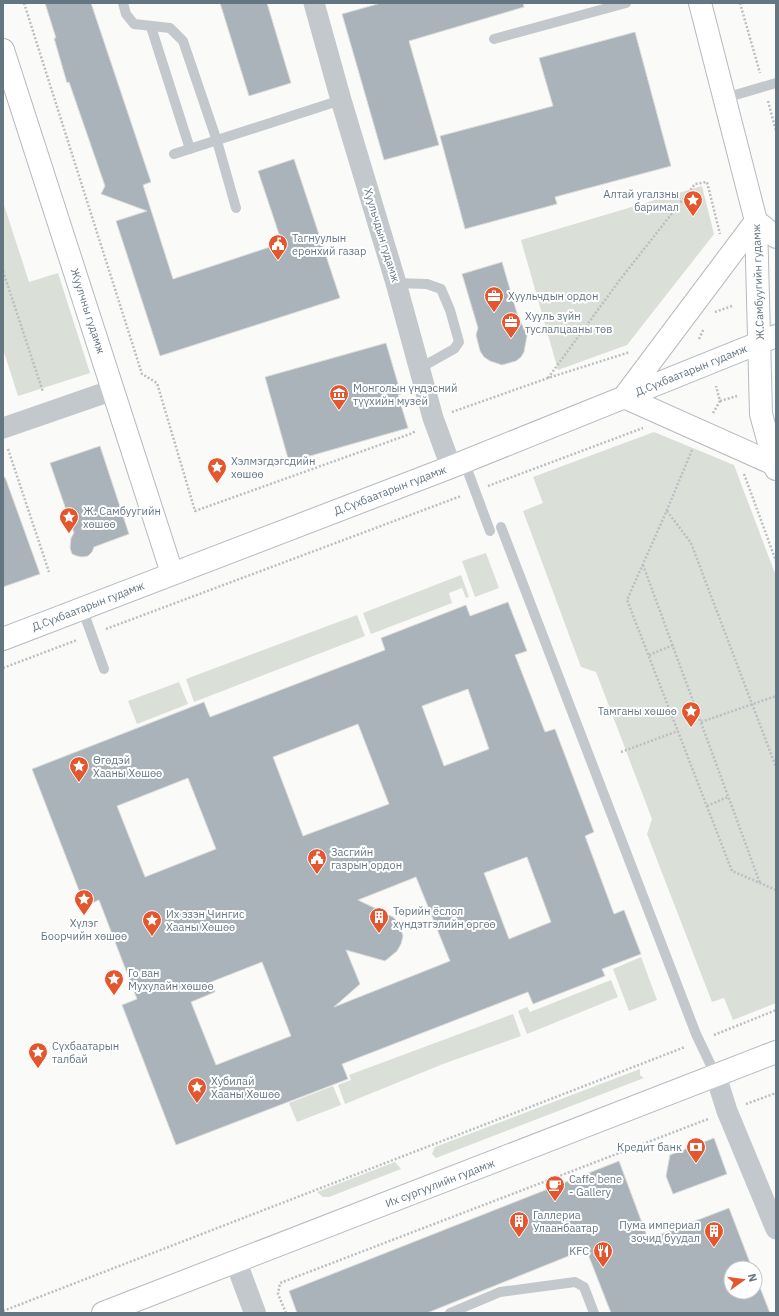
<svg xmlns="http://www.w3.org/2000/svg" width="779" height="1316" font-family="'IBM Plex Sans',sans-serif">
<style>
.green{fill:#dadfd7}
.building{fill:#aab3b9;stroke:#dcdcda;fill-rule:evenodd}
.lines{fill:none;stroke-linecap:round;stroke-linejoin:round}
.secondary-casing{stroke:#b3babf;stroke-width:24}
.primary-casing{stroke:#b5babe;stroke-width:24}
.path{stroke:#bbbfc2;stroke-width:2.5;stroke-dasharray:2 2;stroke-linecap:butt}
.service{stroke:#c3c8cc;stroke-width:10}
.minor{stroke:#c3c8cc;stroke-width:21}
.tertiary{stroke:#c3c8cc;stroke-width:22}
.secondary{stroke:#fff;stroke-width:22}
.primary{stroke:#fff;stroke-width:22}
.labels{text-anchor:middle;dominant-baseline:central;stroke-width:4;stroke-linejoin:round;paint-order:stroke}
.poi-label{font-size:11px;fill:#657683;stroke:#fff;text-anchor:start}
.street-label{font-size:11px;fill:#657683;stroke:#fff}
</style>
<rect width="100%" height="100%" fill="#fafaf8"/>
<g class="green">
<path d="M702,186L714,234L627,345L558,370L521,240Z"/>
<path d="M3,202L29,282L58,273L90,373L18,396L3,349Z"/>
<path d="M654,432L734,465L776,576V1003L733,1020L724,998L712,1002L647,834L652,819L596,672L581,667L523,511L543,503L533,477Z"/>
<path d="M486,553L499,588L475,597L462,561Z"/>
<path d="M461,575L469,597L466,598L462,588L449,593L452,603L371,634L363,613Z"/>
<path d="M357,615L365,636L194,702L186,679Z"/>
<path d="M179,682L188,704L137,724L128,701Z"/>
<path d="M641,957L657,1000L629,1011L613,969Z"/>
<path d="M611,980L618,997L527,1034L518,1011L527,1007L530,1012Z"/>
<path d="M513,1014L521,1036L443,1064L345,1104L338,1085L351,1080L349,1075Z"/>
<path d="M640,1069V1075L644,1078L436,1158L432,1154L435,1147Z"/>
<path d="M333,1086L341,1105L297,1122L289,1103Z"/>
<path d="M395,1162L401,1169L329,1197H323L317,1192Z"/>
</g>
<g class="building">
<path d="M45,3H91L151,182L143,185L173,279L282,243L258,171L294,159L340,298L160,356L116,221L147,211L101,194L105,186L69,82L67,83L54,38H56Z"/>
<path d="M220,3H267L291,83L249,96Z"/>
<path d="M381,3H523L524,7L409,41L439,145L384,160L342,14Z"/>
<path d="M635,32L671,166L555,197L557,204L465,229L440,136L553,106L539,58Z"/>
<path d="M502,262L519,320L524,328L527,336L524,352L521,357L516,361L502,365L490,361L484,357L480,351L476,335L478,328L462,274Z"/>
<path d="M386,343L401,394L398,395L408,428L289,462L265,377Z"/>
<path d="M100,446L129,534L94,547L92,552L88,556L82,557L77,556L72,554L70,548L71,538L74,533L50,463Z"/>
<path d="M5,477L40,574L3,587V478Z"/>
<path d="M508,602L527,651L515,655L545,732L555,729L594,832L585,836L614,914L624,910L641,954L602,969L605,976L533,1004L528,992L342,1064L348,1079L176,1145L122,1005L137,999L99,900L85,906L32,769L204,702L210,717L385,650L381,638L466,605L470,616ZM468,689L489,749L444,766L422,706ZM358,724L389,804L303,836L273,757ZM188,778L216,849L145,877L117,806ZM527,857L551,922L509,939L484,873ZM416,877L450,961L334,1007L360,984L346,950L385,961L397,951L401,944L403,936L401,929L398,922L393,917L358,900ZM262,962L291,1036L216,1065L191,1002L215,992L211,982Z"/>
<path d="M714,1138L727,1174L673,1194L666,1176L670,1155Z"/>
<path d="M619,1161L648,1239L729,1208L752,1268H731V1292H755V1275L770,1313H611L586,1249L427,1313H297L289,1291Z"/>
</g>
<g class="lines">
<defs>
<g id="secondary">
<path d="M3,50L172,573"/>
<path d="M3,639L451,467L776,336"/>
<path d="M103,1313L776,1052"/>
</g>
<g id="primary">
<path d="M700,3L756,221L761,414L776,469"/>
<path d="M776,237L756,221L624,397L774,464L776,461"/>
</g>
</defs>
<use href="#secondary" class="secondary-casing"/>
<use href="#primary" class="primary-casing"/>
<g class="path">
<path d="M24,3L142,374L157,383L195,511L413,433L416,430"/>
<path d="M740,3L760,73"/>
<path d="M768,101L776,131"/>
<path d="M3,271L43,392"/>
<path d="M715,312L732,306"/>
<path d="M699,339L704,328"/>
<path d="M548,378L619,281L695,184L707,182L720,234"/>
<path d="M720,401L737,396"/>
<path d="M452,412L548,378L630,352"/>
<path d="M713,413L720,401L716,386"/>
<path d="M8,449L49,572"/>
<path d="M692,450L667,510L627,600L732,871L776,890"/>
<path d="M744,474L776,561"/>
<path d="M488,486L643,428"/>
<path d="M667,511L691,543L776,767"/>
<path d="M643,565L760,883"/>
<path d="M106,629L461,496"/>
<path d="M649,655L673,645"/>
<path d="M3,668L77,640"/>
<path d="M701,722L776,696"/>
<path d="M621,752L678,731"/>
<path d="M707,806L728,797"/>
<path d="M714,1035L776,1010"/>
<path d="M746,1104L776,1093"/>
<path d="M3,1311L685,1047"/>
<path d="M286,1313L278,1294L280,1283L708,1119"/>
</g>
<g class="service">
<path d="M123,3L126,14L134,24L170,28L183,41L217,141L236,208"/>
<path d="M151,27L190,149"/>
<path d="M494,39L626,3"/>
<path d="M725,98L776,83"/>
<path d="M174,154L341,100"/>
<path d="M396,283L427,284L441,289L450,310L459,342L454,349L420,368"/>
<path d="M464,461L490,531"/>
<path d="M501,527L696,1034L716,1076"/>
<path d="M82,608L104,669"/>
<path d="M450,1313L500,1292L575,1282L584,1287L594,1313"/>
</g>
<g class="minor">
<path d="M314,3L341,100L396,283L433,418L451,467"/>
<path d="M3,428L113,390"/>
<path d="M716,1076L727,1111L776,1229"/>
</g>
<path class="tertiary" d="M236,1262L255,1313"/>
<use href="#secondary" class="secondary"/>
<use href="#primary" class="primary"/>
</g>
<defs>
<symbol id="sight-pin" viewBox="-11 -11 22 30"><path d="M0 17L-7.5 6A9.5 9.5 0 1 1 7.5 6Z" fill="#e4572e" stroke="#fff"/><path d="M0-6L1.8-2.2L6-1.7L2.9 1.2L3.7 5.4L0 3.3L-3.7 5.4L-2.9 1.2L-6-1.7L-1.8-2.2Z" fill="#fff"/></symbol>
<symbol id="civic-pin" viewBox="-11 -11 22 30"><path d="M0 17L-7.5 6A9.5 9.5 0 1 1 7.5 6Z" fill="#e4572e" stroke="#fff"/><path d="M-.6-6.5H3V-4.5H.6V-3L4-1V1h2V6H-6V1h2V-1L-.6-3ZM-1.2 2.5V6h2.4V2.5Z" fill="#fff"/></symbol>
<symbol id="office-pin" viewBox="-11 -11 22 30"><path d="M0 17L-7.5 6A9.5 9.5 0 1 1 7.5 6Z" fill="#e4572e" stroke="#fff"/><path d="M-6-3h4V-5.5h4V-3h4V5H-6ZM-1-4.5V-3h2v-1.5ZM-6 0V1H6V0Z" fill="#fff"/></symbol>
<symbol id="museum-pin" viewBox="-11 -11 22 30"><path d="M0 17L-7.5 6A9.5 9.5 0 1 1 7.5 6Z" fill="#e4572e" stroke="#fff"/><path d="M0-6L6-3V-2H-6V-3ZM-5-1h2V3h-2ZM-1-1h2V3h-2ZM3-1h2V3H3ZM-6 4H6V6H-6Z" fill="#fff"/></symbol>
<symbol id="building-pin" viewBox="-11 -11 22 30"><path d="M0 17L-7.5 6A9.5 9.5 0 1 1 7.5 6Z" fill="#e4572e" stroke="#fff"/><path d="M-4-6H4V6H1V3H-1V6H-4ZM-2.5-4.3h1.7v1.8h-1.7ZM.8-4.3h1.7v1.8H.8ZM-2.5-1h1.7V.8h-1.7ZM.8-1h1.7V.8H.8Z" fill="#fff"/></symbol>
<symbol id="bank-pin" viewBox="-11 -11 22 30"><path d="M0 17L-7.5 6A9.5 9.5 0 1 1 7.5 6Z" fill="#e4572e" stroke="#fff"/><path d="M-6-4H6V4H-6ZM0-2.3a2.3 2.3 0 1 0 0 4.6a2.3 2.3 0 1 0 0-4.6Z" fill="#fff"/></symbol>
<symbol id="cafe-pin" viewBox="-11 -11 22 30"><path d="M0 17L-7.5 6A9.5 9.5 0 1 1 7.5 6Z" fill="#e4572e" stroke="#fff"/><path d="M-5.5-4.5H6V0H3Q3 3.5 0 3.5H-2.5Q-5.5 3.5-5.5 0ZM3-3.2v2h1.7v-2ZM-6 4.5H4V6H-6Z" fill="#fff"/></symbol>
<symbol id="restaurant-pin" viewBox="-11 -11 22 30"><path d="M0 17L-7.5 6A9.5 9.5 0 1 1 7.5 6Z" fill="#e4572e" stroke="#fff"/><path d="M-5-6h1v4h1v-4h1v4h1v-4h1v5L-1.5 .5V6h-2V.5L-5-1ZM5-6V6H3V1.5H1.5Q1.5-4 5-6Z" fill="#fff"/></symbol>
</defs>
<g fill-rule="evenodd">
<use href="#sight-pin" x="682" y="189" width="22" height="30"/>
<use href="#civic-pin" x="267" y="233" width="22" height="30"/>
<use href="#office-pin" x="483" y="285" width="22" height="30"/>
<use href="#office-pin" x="500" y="311" width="22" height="30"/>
<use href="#museum-pin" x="328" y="383" width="22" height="30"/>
<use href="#sight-pin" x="206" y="456" width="22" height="30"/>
<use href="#sight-pin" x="58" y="506" width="22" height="30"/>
<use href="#sight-pin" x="680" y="700" width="22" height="30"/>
<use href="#sight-pin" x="68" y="755" width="22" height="30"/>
<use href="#civic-pin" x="306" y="847" width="22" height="30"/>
<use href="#sight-pin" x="73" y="888" width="22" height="30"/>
<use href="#building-pin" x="368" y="906" width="22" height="30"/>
<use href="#sight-pin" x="141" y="909" width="22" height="30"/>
<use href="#sight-pin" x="103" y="968" width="22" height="30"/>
<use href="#sight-pin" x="27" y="1041" width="22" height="30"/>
<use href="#sight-pin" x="186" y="1076" width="22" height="30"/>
<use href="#bank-pin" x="685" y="1136" width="22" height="30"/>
<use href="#cafe-pin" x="544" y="1174" width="22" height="30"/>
<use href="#building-pin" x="508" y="1210" width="22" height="30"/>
<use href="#building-pin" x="703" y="1220" width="22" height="30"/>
<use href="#restaurant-pin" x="592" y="1240" width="22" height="30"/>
</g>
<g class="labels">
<g class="poi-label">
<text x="679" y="194" text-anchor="end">Алтай угалзны<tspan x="679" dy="13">баримал</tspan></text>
<text x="292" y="238">Тагнуулын<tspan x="292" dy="13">ерөнхий газар</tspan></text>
<text x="508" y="296">Хуульчдын ордон</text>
<text x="525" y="316">Хууль зүйн<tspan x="525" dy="13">туслалцааны төв</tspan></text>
<text x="353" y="388">Монголын үндэсний<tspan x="353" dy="13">түүхийн музей</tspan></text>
<text x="231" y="461">Хэлмэгдэгсдийн<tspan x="231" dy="13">хөшөө</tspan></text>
<text x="83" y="511">Ж. Самбуугийн<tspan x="83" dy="13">хөшөө</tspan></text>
<text x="677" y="711" text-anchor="end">Тамганы хөшөө</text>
<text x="93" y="760">Өгөдэй<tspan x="93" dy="13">Хааны Хөшөө</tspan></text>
<text x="331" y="852">Засгийн<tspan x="331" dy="13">газрын ордон</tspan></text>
<text x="393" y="911">Төрийн ёслол<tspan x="393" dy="13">хүндэтгэлийн өргөө</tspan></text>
<text x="166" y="914">Их эзэн Чингис<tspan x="166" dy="13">Хааны Хөшөө</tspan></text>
<text x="84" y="923" text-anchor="middle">Хүлэг<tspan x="84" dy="13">Боорчийн хөшөө</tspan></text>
<text x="128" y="973">Го ван<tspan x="128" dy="13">Мухулайн хөшөө</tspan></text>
<text x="52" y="1046">Сүхбаатарын<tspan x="52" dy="13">талбай</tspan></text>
<text x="211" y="1081">Хубилай<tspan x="211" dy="13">Хааны Хөшөө</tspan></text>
<text x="682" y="1147" text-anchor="end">Кредит банк</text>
<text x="569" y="1179">Caffe bene<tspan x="569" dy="13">- Gallery</tspan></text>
<text x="533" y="1215">Галлериа<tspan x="533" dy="13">Улаанбаатар</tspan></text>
<text x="700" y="1225" text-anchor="end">Пума империал<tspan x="700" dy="13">зочид буудал</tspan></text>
<text x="589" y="1251" text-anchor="end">KFC</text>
</g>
<g class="street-label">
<text transform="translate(382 235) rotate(73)">Хуульчдын гудамж</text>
<text transform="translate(758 282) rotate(-92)">Ж.Самбуугийн гудамж</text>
<text transform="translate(88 311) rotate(72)">Жуулчны гудамж</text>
<text transform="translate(691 370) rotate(-22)">Д.Сүхбаатарын гудамж</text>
<text transform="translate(390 490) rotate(-21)">Д.Сүхбаатарын гудамж</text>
<text transform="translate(88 606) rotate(-21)">Д.Сүхбаатарын гудамж</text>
<text transform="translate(440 1183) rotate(-21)">Их сургуулийн гудамж</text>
</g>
</g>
<rect width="779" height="1316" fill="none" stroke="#657683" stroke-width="8"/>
<g transform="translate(743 1280) rotate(76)"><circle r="19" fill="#ffffff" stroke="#c1c8cd"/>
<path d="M0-3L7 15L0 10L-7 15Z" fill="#e4572e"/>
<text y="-6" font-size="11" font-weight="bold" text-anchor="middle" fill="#657683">N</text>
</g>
</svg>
